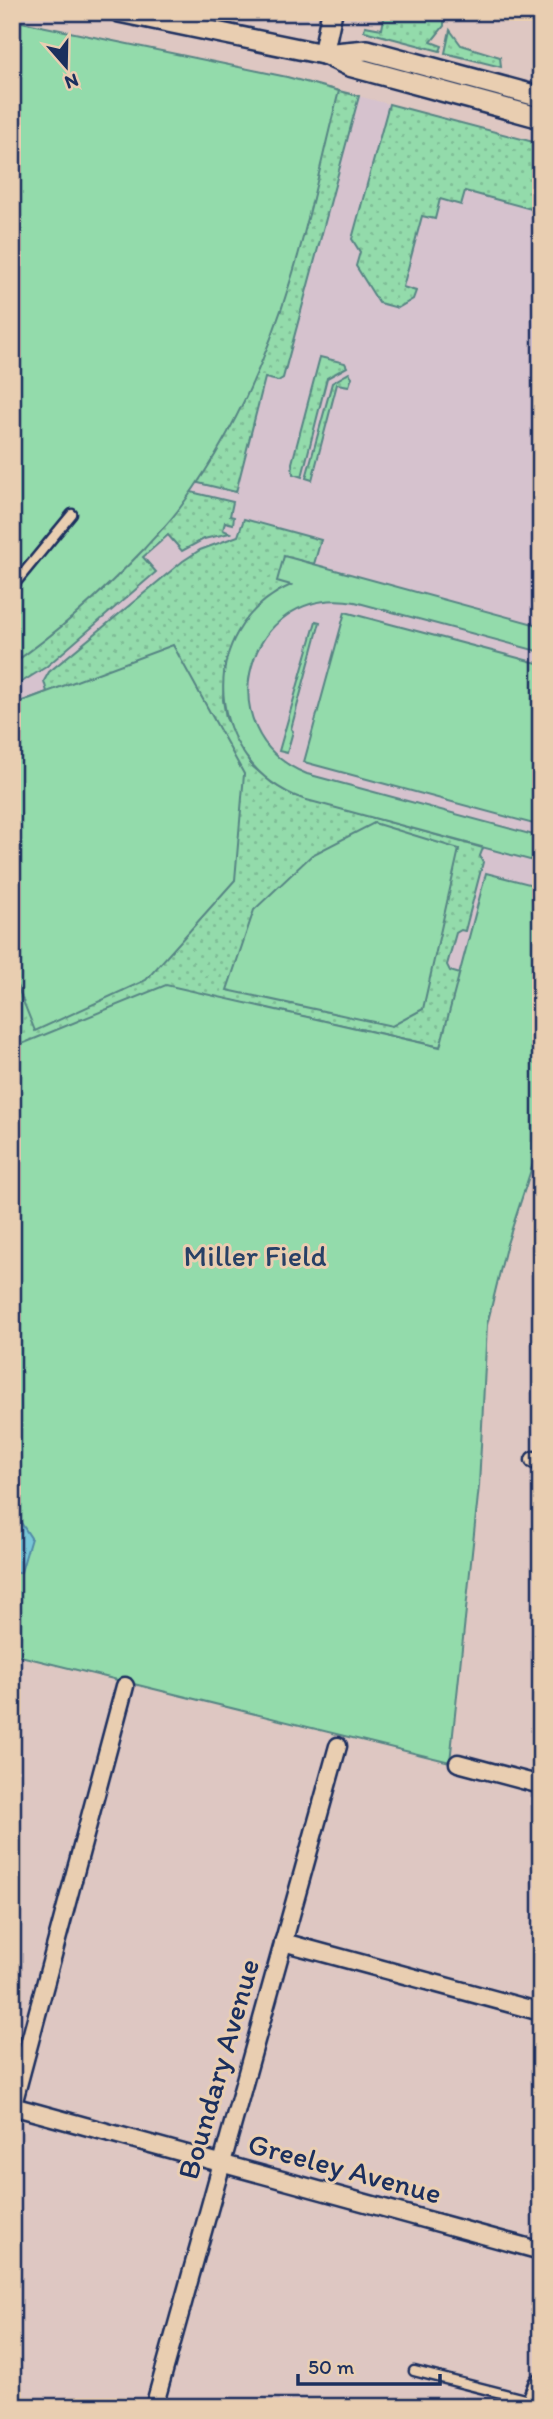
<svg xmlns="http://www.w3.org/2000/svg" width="553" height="2419" font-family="Itim,sans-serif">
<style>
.built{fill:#d6c2ce}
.grass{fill:url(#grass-dots);stroke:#578584;stroke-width:2}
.park{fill:#93dbab;stroke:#578584;stroke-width:2}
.water{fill:#79c7d7;stroke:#538aa7;stroke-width:2}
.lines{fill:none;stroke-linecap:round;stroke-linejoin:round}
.service-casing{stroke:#1b2f5e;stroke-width:13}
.minor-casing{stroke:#1b2f5e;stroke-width:21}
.tertiary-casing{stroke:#1b2f5e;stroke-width:24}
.primary-casing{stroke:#1b2f5e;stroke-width:30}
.service{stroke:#e9ceb1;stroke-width:8}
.minor{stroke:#e9ceb1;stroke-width:16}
.tertiary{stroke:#e9ceb1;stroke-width:19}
.primary{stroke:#e9ceb1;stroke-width:24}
.labels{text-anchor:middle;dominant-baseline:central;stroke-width:6;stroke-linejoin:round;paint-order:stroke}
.park-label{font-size:30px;fill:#274066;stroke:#e9ceb1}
.street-label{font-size:30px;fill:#1b2f5e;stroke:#e9ceb1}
</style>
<defs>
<pattern id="grass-dots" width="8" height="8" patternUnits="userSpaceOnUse" patternTransform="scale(1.75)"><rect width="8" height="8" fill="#93dbab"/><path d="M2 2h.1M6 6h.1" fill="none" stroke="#7ebc96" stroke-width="1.8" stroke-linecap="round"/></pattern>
</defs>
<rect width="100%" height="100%" fill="#dec7c2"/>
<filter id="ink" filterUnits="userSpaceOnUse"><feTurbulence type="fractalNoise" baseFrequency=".0143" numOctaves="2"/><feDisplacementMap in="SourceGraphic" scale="14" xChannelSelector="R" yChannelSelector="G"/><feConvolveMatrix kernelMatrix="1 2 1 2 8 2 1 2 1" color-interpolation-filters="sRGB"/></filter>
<g filter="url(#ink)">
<path class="built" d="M339,91L541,144V1067L12,1048V664L182,506L215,453Z"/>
<g class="grass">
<path d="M383,12H434L444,15V26L431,42L442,46L440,51L364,31L365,26L382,29L385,13Z"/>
<path d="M450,30L461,45L500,57L501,67L445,53Z"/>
<path d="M327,88L359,96L283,378L278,381L265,378L236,492L190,481Z"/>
<path d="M389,104L541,144V215L535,213V210L465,191L461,205L440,199L435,219L422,216L403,287L416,291L413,299L398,308L379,303L356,266L360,252L352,239Z"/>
<path d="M320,357L345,363L347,367L327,378L302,477L293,474L292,463Z"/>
<path d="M349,373L352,377L349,386L337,384L312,480L306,478L332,383Z"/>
<path d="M187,491L233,502L230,516L234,517L233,524L225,522L223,530L230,533L204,539L182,551L168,535L143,557L156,572L46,667L12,688V648Z"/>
<path d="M244,519L321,540L314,564L284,557L293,585L281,590L255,610L237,634L225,665L223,700L226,718L251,765L272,783L292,795L483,848L480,856L483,862L465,931L461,930L456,933L447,965L450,971L460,974L441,1047L230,1000L12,1089V705L47,692L44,681L49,672L183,561L200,550L238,536Z"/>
</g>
<g class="park">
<path d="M12,20L287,77L339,91C323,152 311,215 292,276C268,356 232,437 182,505C171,521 157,534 144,549C103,592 61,630 12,664Z"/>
<path d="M284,556L541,626V652L355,602C246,583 205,734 307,774L541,837V863L303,799C205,763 193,629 291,585L277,581Z"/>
<path d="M345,612L541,664V826L304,762Z"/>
<path d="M316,621L320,622L291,729L293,731L287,753L279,751Z"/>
<path d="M173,645L244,774L235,880L146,980L35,1031L12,973V705Z"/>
<path d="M374,823L459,849L423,1009L392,1026L227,990L254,910L312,855Z"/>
<path d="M486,873L541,887V1139L506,1247L487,1325L479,1486L450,1762L12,1654V1048L166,985L440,1047Z"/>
</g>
<path class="water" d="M12,1497H14L18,1518L31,1538L21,1572L12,1575Z"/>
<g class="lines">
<defs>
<g id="service">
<path d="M12,587L72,514"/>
<path d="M414,2371L532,2401"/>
</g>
<g id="minor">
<path d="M534,1460L541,1462"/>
<path d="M458,1763L541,1785"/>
<path d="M283,1942L541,2012"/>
<path d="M12,2106L541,2251"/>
<path d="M12,2108L125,1686"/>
<path d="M154,2407L338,1746"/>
</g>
<g id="tertiary">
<path d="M119,12L323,54L367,50L541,97"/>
<path d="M323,54L332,12"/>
<path d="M324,54L349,66L541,118"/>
</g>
<path id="primary" d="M533,2407L541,2386"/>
</defs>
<use href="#service" class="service-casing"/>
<use href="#minor" class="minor-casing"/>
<use href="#tertiary" class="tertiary-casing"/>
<use href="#primary" class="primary-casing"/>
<use href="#service" class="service"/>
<use href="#minor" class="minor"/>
<use href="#tertiary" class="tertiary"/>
<use href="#primary" class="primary"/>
</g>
</g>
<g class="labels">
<g class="park-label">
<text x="255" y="1255">Miller Field</text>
</g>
<g class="street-label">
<text transform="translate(218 2069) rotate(-74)">Boundary Avenue</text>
<text transform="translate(345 2168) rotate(15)">Greeley Avenue</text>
</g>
</g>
<rect width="553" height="2419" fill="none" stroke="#e9ceb1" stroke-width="42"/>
<rect x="21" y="21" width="511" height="2377" fill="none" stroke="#1b2f5e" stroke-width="2.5" filter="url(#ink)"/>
<g transform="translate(66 66) rotate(160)" stroke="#e9ceb1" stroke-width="5" paint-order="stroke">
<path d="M0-5L12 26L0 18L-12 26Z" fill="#1b2f5e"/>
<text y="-10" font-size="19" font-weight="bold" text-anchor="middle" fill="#1b2f5e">N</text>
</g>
<path d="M298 2374v10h142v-10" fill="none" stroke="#1b2f5e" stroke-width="3.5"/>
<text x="308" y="2374" font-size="21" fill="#1b2f5e" stroke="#e9ceb1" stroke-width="5" paint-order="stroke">50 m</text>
</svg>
